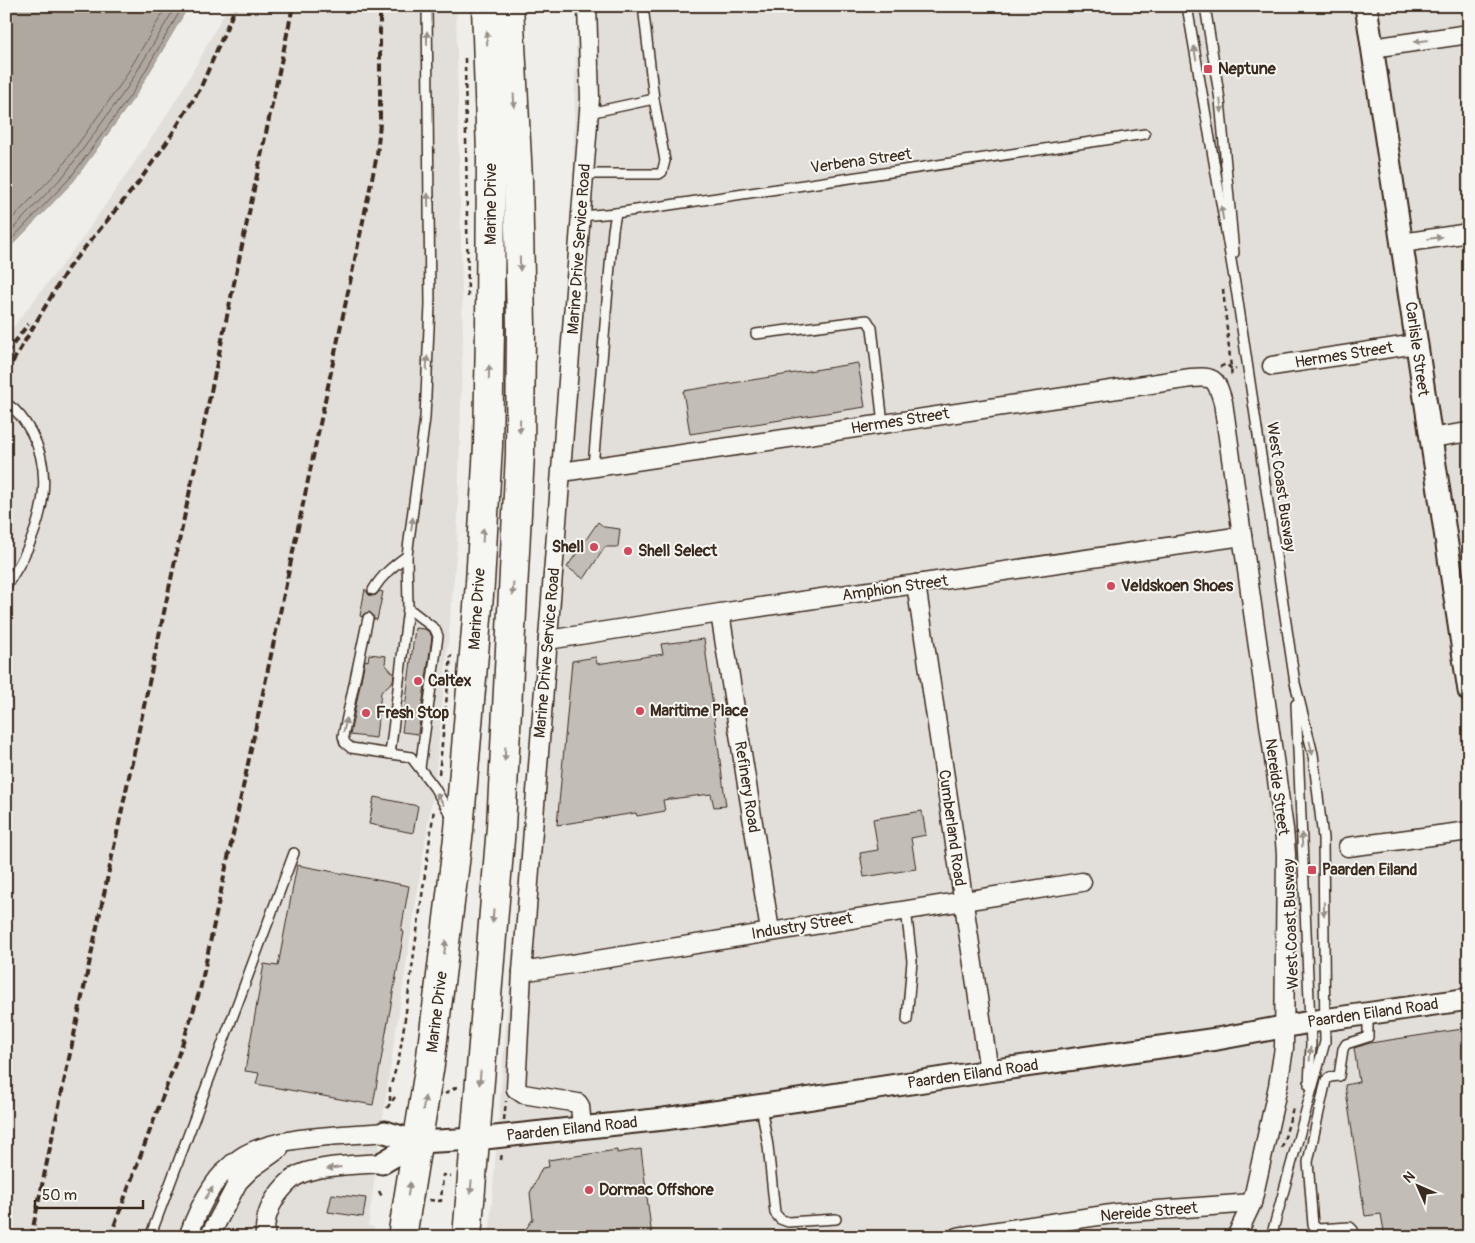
<svg xmlns="http://www.w3.org/2000/svg" width="1475" height="1243" font-family="Pangolin,sans-serif">
<style>
.built{fill:#e2dfdb}
.water{fill:#afa8a1;stroke:#81766d}
.pier{fill:#efeeea}
.lines{fill:none;stroke-linecap:round;stroke-linejoin:round}
.shore{stroke:#695c52;stroke-width:1}
.building{fill:#c2bdb7;stroke:#3b2a1e}
.service-casing{stroke:#3b2a1e;stroke-width:12}
.minor-casing{stroke:#3b2a1e;stroke-width:21}
.tertiary-casing{stroke:#3b2a1e;stroke-width:25}
.primary-casing{stroke:#3b2a1e;stroke-width:31}
.path{stroke:#3b2a1e;stroke-width:2.5;stroke-dasharray:5 4;stroke-linecap:butt}
.service{stroke:#f6f6f2;stroke-width:9}
.minor{stroke:#f6f6f2;stroke-width:18}
.tertiary{stroke:#f6f6f2;stroke-width:21}
.primary{stroke:#f6f6f2;stroke-width:28}
.rail{stroke:#3b2a1e;stroke-width:4;stroke-dasharray:8 4;stroke-linecap:butt}
.oneway{fill:#989088}
.poi-dot{fill:#d1495b;stroke:#f6f6f2;stroke-width:2}
.labels{text-anchor:middle;dominant-baseline:central;stroke-width:4;stroke-linejoin:round;paint-order:stroke}
.poi-label{font-size:16px;font-weight:bold;fill:#3b2a1e;stroke:#f6f6f2;text-anchor:start}
.street-label{font-size:16px;fill:#3b2a1e;stroke:#f6f6f2}
</style>
<rect width="100%" height="100%" fill="#efeeea"/>
<filter id="ink" filterUnits="userSpaceOnUse"><feTurbulence type="fractalNoise" baseFrequency=".02" numOctaves="2"/><feDisplacementMap in="SourceGraphic" scale="10" xChannelSelector="R" yChannelSelector="G"/><feConvolveMatrix kernelMatrix="1 2 1 2 8 2 1 2 1" color-interpolation-filters="sRGB"/></filter>
<g filter="url(#ink)">
<g class="built">
<path d="M228,6H456L463,337L457,545L436,772L387,1089L368,1226L374,1227L373,1237H6V336L79,243L163,121L192,73Z"/>
<path d="M577,6H1469V1237H489L572,212Z"/>
</g>
<path class="water" d="M6,6H189L137,94L74,181L6,252Z"/>
<path class="pier" d="M189,6H192L139,95L76,183L6,255V252L74,181L137,94Z"/>
<g class="lines">
<g class="shore">
<path d="M6,225L60,169L121,84L167,6"/>
<path d="M6,236L65,174L127,88L176,6"/>
<path d="M6,245L70,178L133,92L183,6"/>
</g>
</g>
<g class="building">
<path d="M858,363L865,407L690,434L683,391Z"/>
<path d="M598,522L604,527L620,529L618,547H605L584,579L567,567Z"/>
<path d="M365,589L369,595L372,596L376,595L379,591L383,592L377,620L374,619L372,614L369,612L364,614L362,617L360,616Z"/>
<path d="M415,628L425,629L430,633L432,637L418,734L402,732Z"/>
<path d="M704,639L726,806L714,807L711,794L663,800L665,811L637,816L636,813L557,825L572,661L596,657L597,664L663,654L661,644Z"/>
<path d="M369,654L386,656L385,664L394,674L393,681L381,692L376,738L350,735L365,660L368,661Z"/>
<path d="M374,797L418,806L413,833L369,824Z"/>
<path d="M922,811L926,835L911,838L916,869L864,877L860,853L878,850L873,819Z"/>
<path d="M297,865L409,886L401,931L404,932L373,1105L256,1084L259,1073L245,1071L264,964L278,966Z"/>
<path d="M1469,1028V1237H1385L1381,1214L1365,1216L1345,1085L1359,1082L1354,1048L1370,1043Z"/>
<path d="M641,1149L652,1237H520L533,1219L530,1193L542,1168L549,1167L548,1160L617,1150V1153Z"/>
<path d="M332,1194L366,1198L363,1217L328,1212Z"/>
</g>
<g class="lines">
<defs>
<g id="service">
<path d="M1187,6L1237,295L1295,683L1313,754L1323,838L1325,1042L1271,1237"/>
<path d="M1205,6L1220,100L1234,253"/>
<path d="M589,113L654,99"/>
<path d="M585,174H659L662,172L665,161L654,99L643,6"/>
<path d="M581,216L616,213L1145,134"/>
<path d="M756,334L867,320L872,328L883,424"/>
<path d="M6,403C18,411 24,420 31,432C59,482 36,542 6,586"/>
<path d="M593,467L613,230L616,213"/>
<path d="M373,590C382,575 393,566 407,556"/>
<path d="M408,608L407,556L425,418L430,305L427,6"/>
<path d="M368,618L343,736L345,743L351,748L411,757L434,787L453,819"/>
<path d="M1296,704L1311,1044L1309,1085"/>
<path d="M390,754L408,608L435,629L438,636L420,768"/>
<path d="M906,909L912,961L907,1020"/>
<path d="M761,1106L768,1146L775,1213L780,1219L788,1222L836,1219"/>
<path d="M150,1237L294,853"/>
<path d="M1356,1237L1353,1230L1350,1227L1318,1229L1313,1225L1308,1162L1326,1080L1330,1077L1339,1076L1343,1049L1346,1044L1368,1037V1014"/>
</g>
<g id="minor">
<path d="M1372,48L1469,34"/>
<path d="M1402,243L1469,233"/>
<path d="M1272,366L1416,344"/>
<path d="M1430,438L1469,432"/>
<path d="M562,472L1191,378C1215,376 1216,379 1223,402L1284,829L1286,854L1284,1048L1278,1086L1252,1203L1236,1237"/>
<path d="M916,584L989,1071"/>
<path d="M720,613L770,931"/>
<path d="M548,640L720,613L1242,536"/>
<path d="M1348,847L1469,831"/>
<path d="M522,972L1082,882"/>
<path d="M582,1127L580,1106L578,1103L523,1094L516,1089L522,972L590,98L587,6"/>
<path d="M188,1237C198,1209 214,1175 240,1158C274,1135 343,1136 385,1132"/>
<path d="M209,1237L238,1182L251,1169L279,1149"/>
<path d="M265,1237C264,1221 268,1209 276,1197C281,1190 288,1182 295,1177C314,1165 359,1165 382,1163"/>
<path d="M957,1237L1118,1213L1252,1203"/>
</g>
<g id="tertiary">
<path d="M1366,6L1469,691"/>
<path d="M385,1132L418,1142"/>
<path d="M382,1163L418,1142L476,1139L664,1119L799,1100L989,1071L1217,1039L1310,1022L1469,999"/>
</g>
<g id="primary">
<path d="M402,1237L430,1064L459,830L480,583L488,446L490,330L491,154L486,6"/>
<path d="M467,1237L501,827L520,454L521,326L518,179L509,6"/>
</g>
</defs>
<use href="#service" class="service-casing"/>
<use href="#minor" class="minor-casing"/>
<use href="#tertiary" class="tertiary-casing"/>
<use href="#primary" class="primary-casing"/>
<g class="path">
<path d="M465,58L468,298"/>
<path d="M1223,289L1232,378"/>
<path d="M1220,367L1226,364L1233,370L1236,369"/>
<path d="M439,774L451,655"/>
<path d="M445,1094L460,1085"/>
<path d="M390,1101V1088L399,1058L403,1033L434,809"/>
<path d="M387,1108L395,1097"/>
<path d="M504,1120L506,1101"/>
<path d="M1282,1148L1293,1108"/>
<path d="M501,1160L502,1152"/>
<path d="M379,1191L383,1199"/>
<path d="M429,1200L441,1201L443,1175L451,1176"/>
<path d="M1256,1237L1258,1230"/>
</g>
<use href="#service" class="service"/>
<use href="#minor" class="minor"/>
<use href="#tertiary" class="tertiary"/>
<use href="#primary" class="primary"/>
<g class="rail">
<path d="M6,354L28,324"/>
<path d="M6,373L68,268L138,183L167,142L200,89L236,6"/>
<path d="M6,439L8,432"/>
<path d="M31,1237L293,6"/>
<path d="M110,1237L182,1045L200,990L377,155L380,123V6"/>
</g>
</g>
<defs><path id="oneway-solid" d="M-6-.8H1V-3.2L6.5 0L1 3.2V.8H-6Z" transform="scale(1.25)"/></defs>
<g class="oneway">
<use href="#oneway-solid" transform="translate(427 38) rotate(-90)"/>
<use href="#oneway-solid" transform="translate(487 38) rotate(-92)"/>
<use href="#oneway-solid" transform="translate(1421 41) rotate(172)"/>
<use href="#oneway-solid" transform="translate(1195 53) rotate(-100)"/>
<use href="#oneway-solid" transform="translate(514 101) rotate(87)"/>
<use href="#oneway-solid" transform="translate(1221 106) rotate(84)"/>
<use href="#oneway-solid" transform="translate(428 200) rotate(-91)"/>
<use href="#oneway-solid" transform="translate(1222 213) rotate(-100)"/>
<use href="#oneway-solid" transform="translate(1435 238) rotate(-8)"/>
<use href="#oneway-solid" transform="translate(520 264) rotate(89)"/>
<use href="#oneway-solid" transform="translate(427 363) rotate(-87)"/>
<use href="#oneway-solid" transform="translate(489 372) rotate(-89)"/>
<use href="#oneway-solid" transform="translate(520 426) rotate(91)"/>
<use href="#oneway-solid" transform="translate(412 524) rotate(-83)"/>
<use href="#oneway-solid" transform="translate(483 535) rotate(-87)"/>
<use href="#oneway-solid" transform="translate(513 589) rotate(93)"/>
<use href="#oneway-solid" transform="translate(345 725) rotate(-78)"/>
<use href="#oneway-solid" transform="translate(1311 748) rotate(77)"/>
<use href="#oneway-solid" transform="translate(505 754) rotate(93)"/>
<use href="#oneway-solid" transform="translate(440 799) rotate(-121)"/>
<use href="#oneway-solid" transform="translate(1302 840) rotate(-92)"/>
<use href="#oneway-solid" transform="translate(1324 909) rotate(89)"/>
<use href="#oneway-solid" transform="translate(493 916) rotate(95)"/>
<use href="#oneway-solid" transform="translate(445 947) rotate(-83)"/>
<use href="#oneway-solid" transform="translate(1310 1054) rotate(-87)"/>
<use href="#oneway-solid" transform="translate(480 1078) rotate(95)"/>
<use href="#oneway-solid" transform="translate(424 1103) rotate(-81)"/>
<use href="#oneway-solid" transform="translate(334 1168) rotate(173)"/>
<use href="#oneway-solid" transform="translate(471 1187) rotate(95)"/>
<use href="#oneway-solid" transform="translate(409 1189) rotate(-80)"/>
<use href="#oneway-solid" transform="translate(209 1193) rotate(-57)"/>
</g>
</g>
<g class="poi-dot">
<rect x="1203" y="64" width="10" height="10" rx="2.5"/>
<circle cx="594" cy="547" r="5"/>
<circle cx="628" cy="551" r="5"/>
<circle cx="1111" cy="586" r="5"/>
<circle cx="418" cy="681" r="5"/>
<circle cx="640" cy="711" r="5"/>
<circle cx="366" cy="713" r="5"/>
<rect x="1307" y="865" width="10" height="10" rx="2.5"/>
<circle cx="589" cy="1190" r="5"/>
</g>
<g class="labels">
<g class="poi-label">
<text x="1218" y="69">Neptune</text>
<text x="584" y="547" text-anchor="end">Shell</text>
<text x="638" y="551">Shell Select</text>
<text x="1121" y="586">Veldskoen Shoes</text>
<text x="428" y="681">Caltex</text>
<text x="650" y="711">Maritime Place</text>
<text x="376" y="713">Fresh Stop</text>
<text x="1322" y="870">Paarden Eiland</text>
<text x="599" y="1190">Dormac Offshore</text>
</g>
<g class="street-label">
<text transform="translate(861 161) rotate(-8)">Verbena Street</text>
<text transform="translate(491 204) rotate(-90)">Marine Drive</text>
<text transform="translate(579 249) rotate(-86)">Marine Drive Service Road</text>
<text transform="translate(1417 349) rotate(82)">Carlisle Street</text>
<text transform="translate(1344 355) rotate(-9)">Hermes Street</text>
<text transform="translate(900 421) rotate(-9)">Hermes Street</text>
<text transform="translate(1281 487) rotate(82)">West Coast Busway</text>
<text transform="translate(895 588) rotate(-8)">Amphion Street</text>
<text transform="translate(477 609) rotate(-86)">Marine Drive</text>
<text transform="translate(547 653) rotate(-85)">Marine Drive Service Road</text>
<text transform="translate(747 787) rotate(81)">Refinery Road</text>
<text transform="translate(1277 787) rotate(82)">Nereide Street</text>
<text transform="translate(952 828) rotate(82)">Cumberland Road</text>
<text transform="translate(1291 924) rotate(-92)">West Coast Busway</text>
<text transform="translate(802 926) rotate(-9)">Industry Street</text>
<text transform="translate(437 1012) rotate(-83)">Marine Drive</text>
<text transform="translate(1373 1013) rotate(-8)">Paarden Eiland Road</text>
<text transform="translate(973 1074) rotate(-8)">Paarden Eiland Road</text>
<text transform="translate(572 1129) rotate(-6)">Paarden Eiland Road</text>
<text transform="translate(1149 1212) rotate(-5)">Nereide Street</text>
</g>
</g>
<rect width="1475" height="1243" fill="none" stroke="#f6f6f2" stroke-width="25"/>
<rect x="12" y="12" width="1450" height="1218" fill="none" stroke="#3b2a1e" stroke-width="2" filter="url(#ink)"/>
<g transform="translate(1418 1186) rotate(315)" stroke="#f6f6f2" stroke-width="4" paint-order="stroke">
<path d="M0-4L9 19L0 12L-9 19Z" fill="#3b2a1e"/>
<text y="-8" font-size="14" font-weight="bold" text-anchor="middle" fill="#3b2a1e">N</text>
</g>
<path d="M35 1200v8h108v-8" fill="none" stroke="#3b2a1e" stroke-width="2.5"/>
<text x="42" y="1200" font-size="15" fill="#3b2a1e" stroke="#f6f6f2" stroke-width="4" paint-order="stroke">50 m</text>
</svg>
